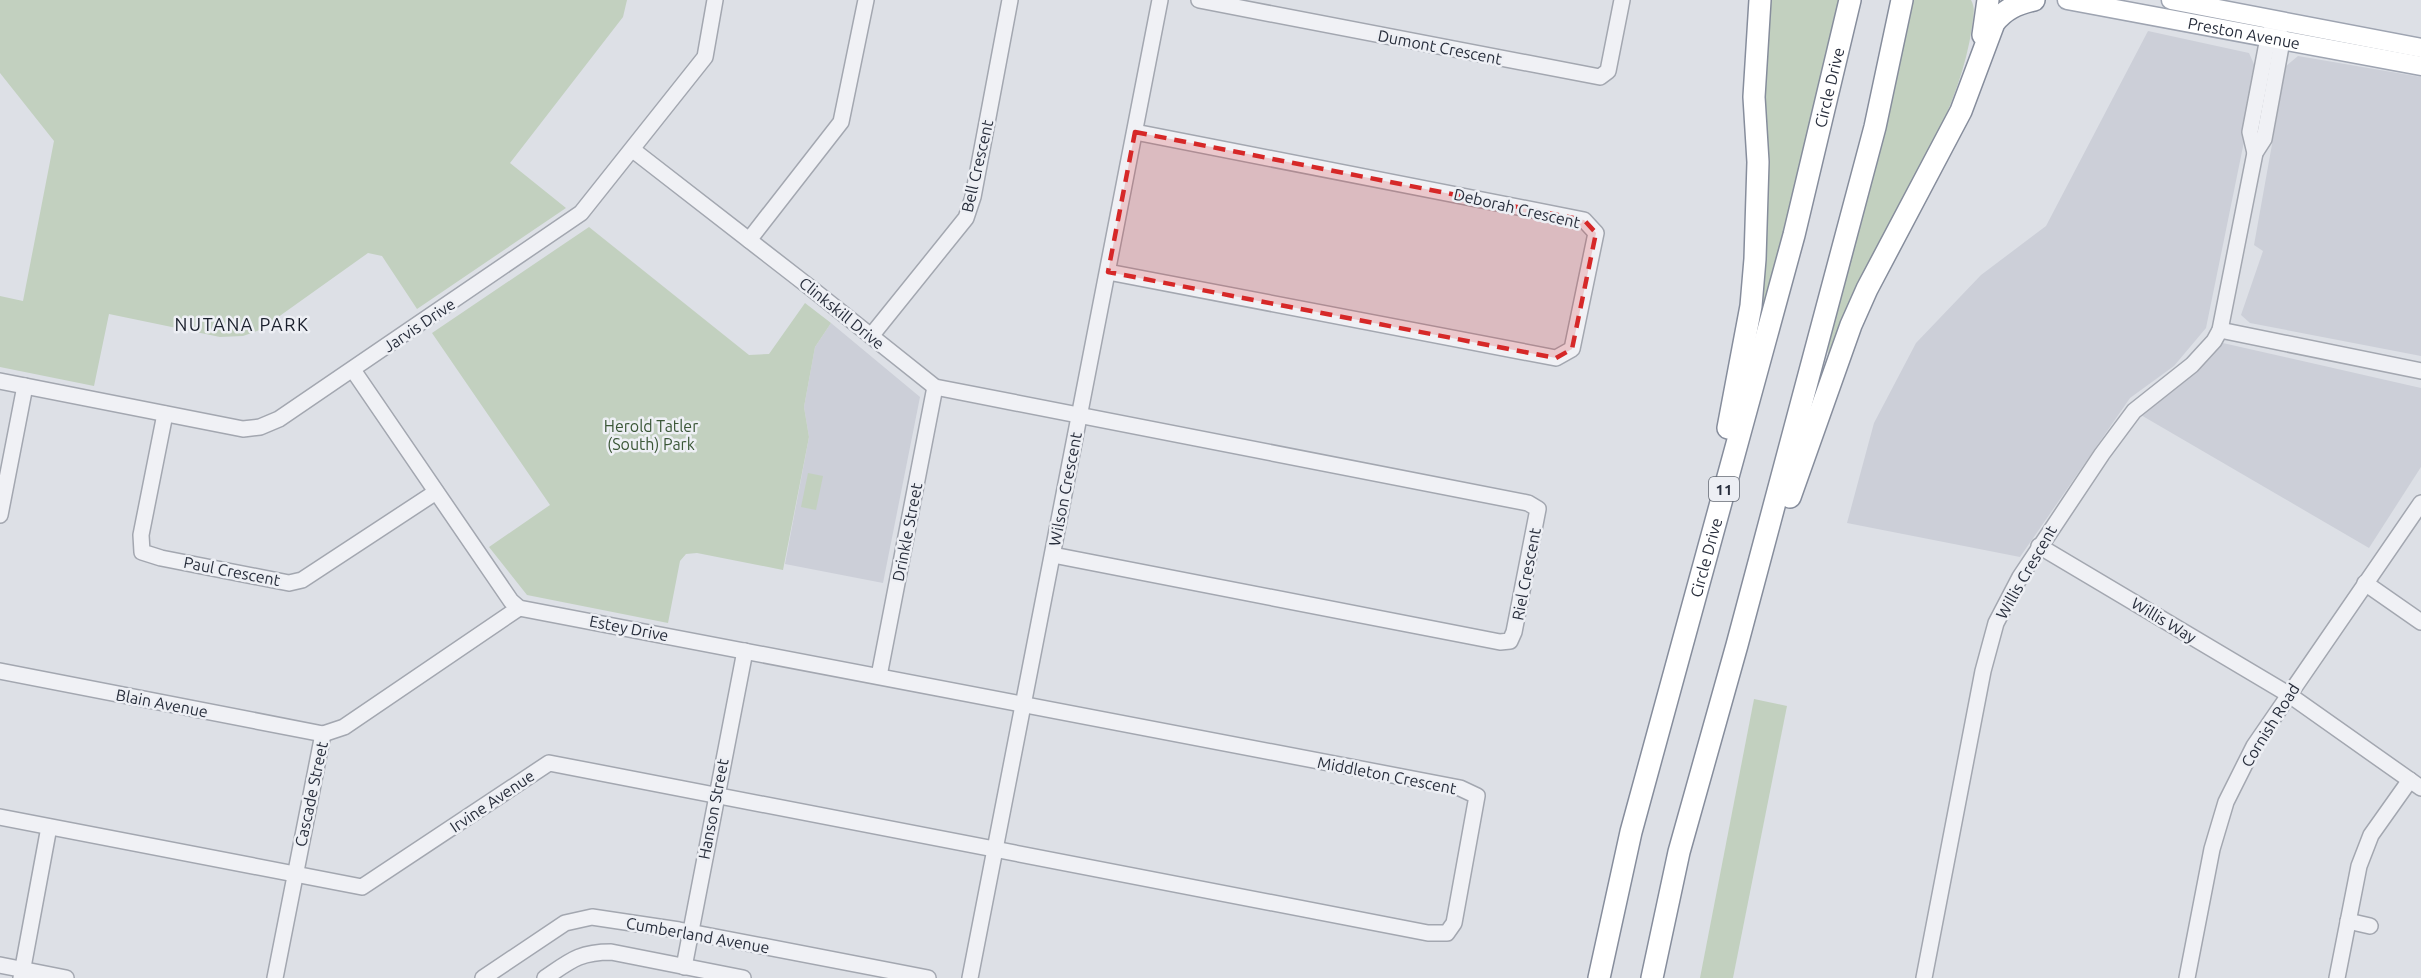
<svg xmlns="http://www.w3.org/2000/svg" width="2421" height="978" font-family="Ubuntu,sans-serif">
<style>
.built{fill:#cccfd8}
.green{fill:#c2d0bf}
.lines{fill:none;stroke-linecap:round;stroke-linejoin:round}
.minor-casing{stroke:#a3a7b0;stroke-width:18}
.major-casing{stroke:#9ea4b1;stroke-width:21}
.highway-casing{stroke:#868d9c;stroke-width:24}
.minor{stroke:#f0f1f5;stroke-width:15}
.major{stroke:#fff;stroke-width:18}
.highway{stroke:#fff;stroke-width:21}
.marked{fill:#d62828;fill-opacity:0.2;stroke:#d62828;stroke-width:4.5;stroke-dasharray:12 8;stroke-linejoin:round}
.labels{text-anchor:middle;dominant-baseline:central;stroke-width:5;stroke-linejoin:round;paint-order:stroke}
.shield{fill:#edeff4;stroke:#636873;stroke-width:1.5}
.shield-label{font-size:15px;font-weight:bold;fill:#282e3c}
.street-label{font-size:16px;fill:#282e3c;stroke:#edeff4}
.park-label{font-size:16px;fill:#3a5636;stroke:#edeff4}
.neighbourhood-label{font-size:18px;letter-spacing:1.5px;fill:#1a1f2c;stroke:#edeff4}
</style>
<rect width="100%" height="100%" fill="#dde0e6"/>
<g class="built">
<path d="M2148,31L2249,53L2258,73L2206,328L2174,366L2130,398L2020,557L1847,523L1874,423L1916,343L1981,275L2046,226Z"/>
<path d="M2298,56L2421,77V356L2250,323L2241,315L2263,251L2254,245L2286,66Z"/>
<path d="M831,323L920,397L883,583L785,564L809,437L804,407L815,347Z"/>
<path d="M2214,341L2421,388V467L2369,548L2134,411Z"/>
</g>
<g class="green">
<path d="M0,0H627L623,17L510,163L566,208L417,309L382,256L368,253L260,330L243,336L220,337L109,314L94,386L0,367V296L23,301L54,141L0,73Z"/>
<path d="M1766,0H1842L1806,155L1751,358L1762,293L1767,230V164L1761,94Z"/>
<path d="M1912,0H1971C1976,9 1973,17 1972,27C1958,123 1892,214 1850,301C1842,319 1839,341 1828,357L1829,335L1844,285Z"/>
<path d="M589,227L749,355L769,354L805,303L831,323L815,347L804,407L809,437L783,570L697,553L686,554L680,561L668,623L527,595L489,547L550,505L432,333Z"/>
<path d="M808,473L823,476L816,510L801,507Z"/>
<path d="M1754,699L1787,706L1733,978H1700Z"/>
</g>
<g class="lines">
<defs>
<g id="minor">
<path d="M1199,0L1600,77L1608,71L1622,0"/>
<path d="M633,150L812,289L935,387L1528,503L1538,509L1514,632L1510,641L1500,642L1053,555"/>
<path d="M2255,153L2250,132L2268,38L2272,28"/>
<path d="M749,240L841,122L866,0"/>
<path d="M1108,272L1556,358L1572,349L1596,233L1584,220L1135,132"/>
<path d="M2220,330L2421,371"/>
<path d="M871,336L966,218L973,197L1010,0"/>
<path d="M0,381L243,429L260,427L279,419L581,213L705,57L715,0"/>
<path d="M165,414L141,535L142,552L161,558L289,583L302,580L436,492"/>
<path d="M0,515L25,386"/>
<path d="M2039,546L2288,694L2421,788"/>
<path d="M2365,583L2421,622"/>
<path d="M0,671L323,734L344,727L519,608"/>
<path d="M879,676L935,387"/>
<path d="M0,817L362,887L549,763L1428,933H1447L1454,923L1477,796L1460,788L519,608L511,601L353,370"/>
<path d="M2348,921L2370,926"/>
<path d="M0,965L66,978"/>
<path d="M684,967L745,651"/>
<path d="M21,978L49,827"/>
<path d="M275,978L323,734"/>
<path d="M483,978L565,923L592,917L679,930L928,978"/>
<path d="M545,978C570,961 579,952 611,952L743,978"/>
<path d="M970,978L1160,0"/>
<path d="M1924,978L1983,671L1996,623L2020,577L2102,454L2134,411L2192,365L2214,341L2220,330L2255,153L2264,139L2282,41L2278,29"/>
<path d="M2187,978L2212,849L2226,802L2254,746L2421,503"/>
<path d="M2337,978L2359,866L2371,835L2410,780"/>
</g>
<g id="major">
<path id="s1" d="M2067,0L2421,66"/>
<path d="M2171,0L2421,48"/>
</g>
<g id="highway">
<path d="M1983,35L1988,0"/>
<path d="M1728,428L1751,306L1755,259L1758,162L1754,97L1760,0"/>
<path d="M1790,497L1851,325L1867,289L1961,111L1994,23C2005,9 2017,4 2034,0"/>
<path id="s2" d="M1599,978L1631,832L1794,235L1850,0"/>
<path d="M1652,978L1679,852L1737,645L1875,127L1902,0"/>
</g>
</defs>
<use href="#minor" class="minor-casing"/>
<use href="#major" class="major-casing"/>
<use href="#highway" class="highway-casing"/>
<use href="#minor" class="minor"/>
<use href="#major" class="major"/>
<use href="#highway" class="highway"/>
</g>
<path class="marked" d="M1135,132L1584,220L1596,233L1572,349L1556,358L1108,272Z"/>
<g class="labels">
<rect class="shield" x="1709" y="477" width="30" height="24" rx="4.5"/>
<g class="shield-label">
<text x="1724" y="489">11</text>
</g>
<g class="street-label">
<text stroke="none"><textPath href="#s1" startOffset="180">Preston Avenue</textPath></text>
<text transform="translate(1440 47) rotate(11)">Dumont Crescent</text>
<text stroke="none"><textPath href="#s2" startOffset="920">Circle Drive</textPath></text>
<text transform="translate(977 166) rotate(-77)">Bell Crescent</text>
<text transform="translate(1517 208) rotate(13)">Deborah Crescent</text>
<text transform="translate(842 313) rotate(39)">Clinkskill Drive</text>
<text transform="translate(419 325) rotate(-34)">Jarvis Drive</text>
<text transform="translate(1065 489) rotate(-79)">Wilson Crescent</text>
<text transform="translate(907 532) rotate(-79)">Drinkle Street</text>
<text stroke="none"><textPath href="#s2" startOffset="434">Circle Drive</textPath></text>
<text transform="translate(232 571) rotate(11)">Paul Crescent</text>
<text transform="translate(2026 572) rotate(-60)">Willis Crescent</text>
<text transform="translate(1526 574) rotate(-79)">Riel Crescent</text>
<text transform="translate(2164 620) rotate(31)">Willis Way</text>
<text transform="translate(629 628) rotate(11)">Estey Drive</text>
<text transform="translate(162 703) rotate(11)">Blain Avenue</text>
<text transform="translate(2270 725) rotate(-58)">Cornish Road</text>
<text transform="translate(1387 775) rotate(11)">Middleton Crescent</text>
<text transform="translate(311 794) rotate(-78)">Cascade Street</text>
<text transform="translate(492 801) rotate(-34)">Irvine Avenue</text>
<text transform="translate(713 809) rotate(-79)">Hanson Street</text>
<text transform="translate(698 935) rotate(10)">Cumberland Avenue</text>
</g>
<g class="park-label">
<text x="651" y="426">Herold Tatler<tspan x="651" dy="18">(South) Park</tspan></text>
</g>
<g class="neighbourhood-label">
<text x="242" y="324">NUTANA PARK</text>
</g>
</g>
</svg>
